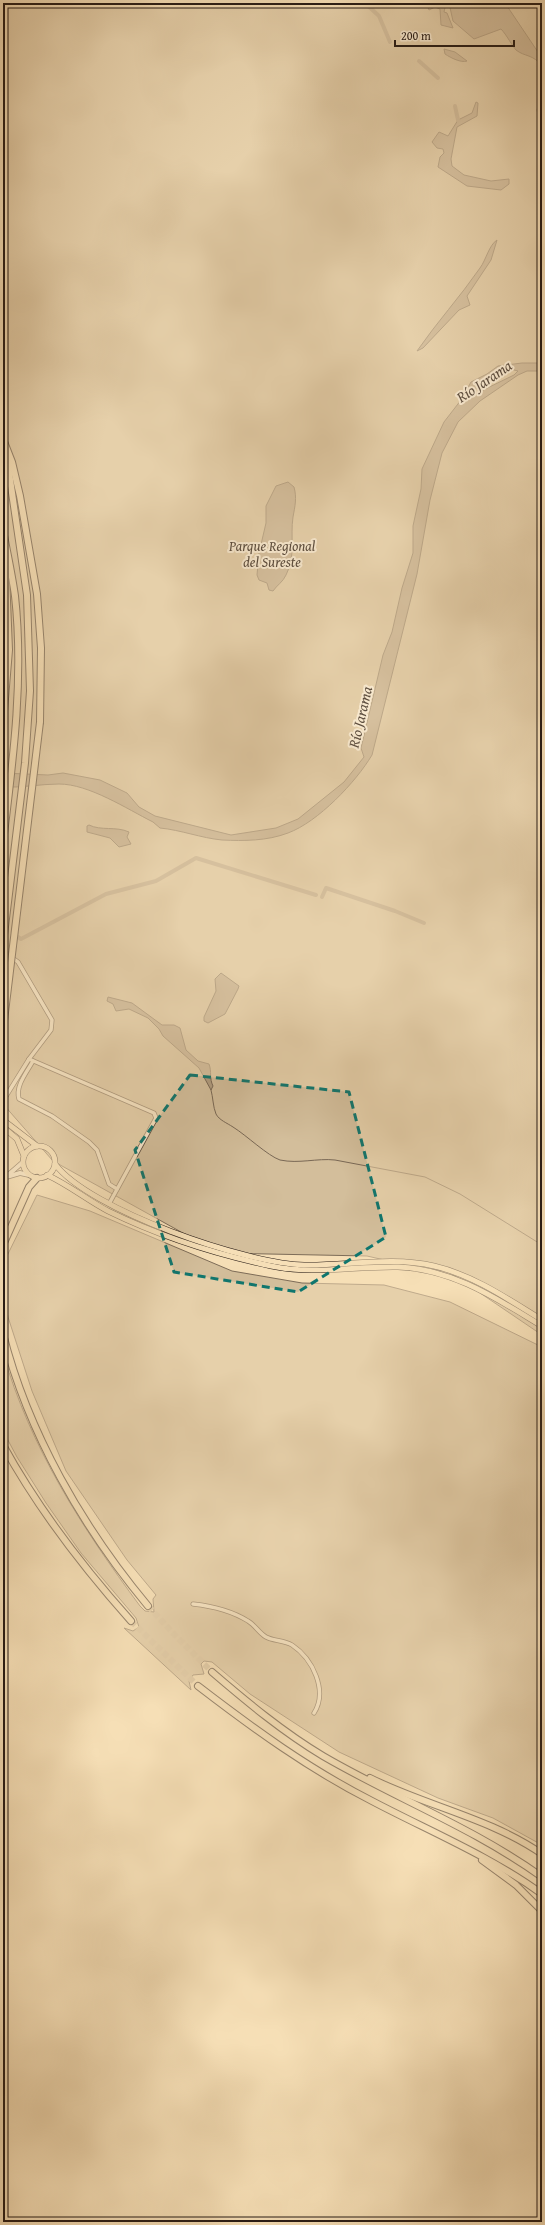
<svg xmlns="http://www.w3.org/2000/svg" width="545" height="2225" font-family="'Gentium Book Plus',serif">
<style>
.green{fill:#d3be9b;stroke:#7d6c58}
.water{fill:#b09c80;stroke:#796855;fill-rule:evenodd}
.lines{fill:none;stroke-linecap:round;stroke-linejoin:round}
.stream{stroke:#796855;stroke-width:1}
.canal{stroke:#b09c80;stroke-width:4}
.motorway-tunnel{stroke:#cdb897;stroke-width:6;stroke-dasharray:6 3;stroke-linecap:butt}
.minor-casing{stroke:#5b4c3e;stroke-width:5}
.tertiary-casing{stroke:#5b4c3e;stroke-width:5.5}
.primary-casing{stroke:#271b15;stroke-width:6}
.motorway-casing{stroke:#271b15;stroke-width:8}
.minor{stroke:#f9ead0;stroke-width:3.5}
.tertiary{stroke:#f9ead0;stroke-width:4}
.primary{stroke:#f6dfb7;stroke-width:5}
.motorway{stroke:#f6dfb7;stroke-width:6}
.motorway-bridge-casing{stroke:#271b15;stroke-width:8;stroke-linecap:butt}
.motorway-bridge{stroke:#f6dfb7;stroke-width:6}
.marked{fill:none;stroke:#0f766e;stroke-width:3;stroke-dasharray:8 5;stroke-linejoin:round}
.labels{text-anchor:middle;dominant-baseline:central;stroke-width:4;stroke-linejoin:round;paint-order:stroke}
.park-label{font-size:14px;font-style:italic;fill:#5b4c3d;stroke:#f9ead0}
.water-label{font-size:15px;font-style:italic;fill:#5e4f40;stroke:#f9ead0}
</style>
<rect width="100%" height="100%" fill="#f6dfb7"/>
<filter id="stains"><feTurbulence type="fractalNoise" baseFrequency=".005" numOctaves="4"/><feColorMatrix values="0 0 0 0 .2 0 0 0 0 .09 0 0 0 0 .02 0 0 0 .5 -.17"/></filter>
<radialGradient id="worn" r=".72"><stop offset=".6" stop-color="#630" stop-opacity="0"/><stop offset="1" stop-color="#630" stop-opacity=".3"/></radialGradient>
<g class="green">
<path d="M3,3H542V1335L455,1276L367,1256L219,1253L53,1161L3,1104Z"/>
<path d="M37,1195L90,1211L232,1271L302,1283L384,1285L450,1302L542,1347V1845L493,1818L438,1798L339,1752L250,1694L212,1662L204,1661L201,1664L204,1674L193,1675L189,1681L191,1690L124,1628L133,1631L139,1627L136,1618L81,1553L46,1503L17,1457L3,1431V1353C30,1447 82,1528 140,1606L145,1611L154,1612L153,1599L156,1595L127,1560L66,1471L32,1391L8,1317L3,1294V1264Z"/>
</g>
<g class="water">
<path d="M426,3H446L444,12L447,13L453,28L441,25L440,9L435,7L429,10Z"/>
<path d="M449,3H505L542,58V66C533,54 525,57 516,50C513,47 506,34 501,29L474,39L453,21Z"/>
<path d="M444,49L455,52L467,61C461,63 451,58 445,54Z"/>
<path d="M542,92V131L537,110Z"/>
<path d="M476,102L478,103L477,116L457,127L451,159L452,166L464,175L491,181L509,179V184L501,190L467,186L438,167L440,157L444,153L443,149L437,148L432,142L439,132L448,136L458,120L472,113Z"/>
<path d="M497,240L491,260L467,296L470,305L459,310L423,348L417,351C437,322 460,297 480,268C486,260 489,245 497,240Z"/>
<path d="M522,363H542V371H527L518,375L480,401L458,422L442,453L430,500L417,574L372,755C356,782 318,822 288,833C267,841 244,841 222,840C201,838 181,830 160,828L153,822C127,809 89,784 59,784C40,784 22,788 3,787V773L48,775L63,773L100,780L127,793L139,807L155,816L231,835L276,828L298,819L344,782L364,757L361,748L383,655L392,632L402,588L413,553V526L421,489L422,469L444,422L461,400L471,382L487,374L498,366ZM510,369L518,371L514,375L471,396L481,381Z"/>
<path d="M288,482L294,487C297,498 295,506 293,517C290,537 296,556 286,575C283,582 277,585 273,591L269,590L267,583L259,580L257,575L259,553L266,523V506L276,486Z"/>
<path d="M89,825C101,831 116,826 129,832L127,837L131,844L119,847L110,838L87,832V826Z"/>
<path d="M221,973L239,986L238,989L225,1014L208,1023L204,1021V1017L216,991L215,979Z"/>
<path d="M108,997L132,1003L162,1025H174L180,1028L186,1050L198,1061L209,1064C212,1072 209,1078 213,1086L211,1090L199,1068L163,1036L159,1029L148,1018L129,1009L116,1011L113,1004L107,1001Z"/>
</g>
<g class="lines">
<path class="stream" d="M211,1090C213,1097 213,1107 216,1114C219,1120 227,1123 233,1127C246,1135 268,1156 280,1160C299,1164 317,1158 335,1160L425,1177L460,1194L542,1245"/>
<g class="canal">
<path d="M365,3L379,16L390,42"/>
<path d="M419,61L438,78"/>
<path d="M455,106L458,120"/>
<path d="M322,897L326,888L395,911L424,923"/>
<path d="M18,937L21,939L106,894L156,881L196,858L316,895"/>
</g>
<g class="motorway-tunnel">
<path d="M148,1606L174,1634L212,1672"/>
<path d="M131,1621L198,1686"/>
</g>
<defs>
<g id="minor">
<path d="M3,948L8,955L18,962L52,1020L51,1030L29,1059"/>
<path d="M33,1061C27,1072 15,1086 19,1099L52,1116L89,1142L97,1150L109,1184L117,1189"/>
<path d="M3,1101L29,1059L154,1113L156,1118L109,1204"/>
<path d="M193,1604C211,1606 232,1611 248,1621C255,1625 259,1633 266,1637C273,1641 284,1640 292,1645C313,1659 328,1691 314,1713"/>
</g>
<g id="tertiary">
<path d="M8,1175L23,1162"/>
<path d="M3,1178L20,1173L29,1175"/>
</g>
<g id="primary">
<path d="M3,1120L37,1146"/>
<path d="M3,1127L17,1139L24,1156"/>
<circle cx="39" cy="1162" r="16"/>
<path d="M55,1164C89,1210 247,1264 304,1265C347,1266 391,1256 434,1266C473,1275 508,1299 542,1320"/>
<path d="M47,1175C69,1185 87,1200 108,1211C159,1236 215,1254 271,1266C313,1275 355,1266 398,1267C453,1269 497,1299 542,1326"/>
</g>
<g id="motorway">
<path d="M3,439L12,462L20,496L37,594L41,648L40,722"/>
<path d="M3,530C7,552 12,574 15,596C24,678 13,761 3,842"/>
<path d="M3,723L9,650L5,551"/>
<path d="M3,943L25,763L30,691L27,595L5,445"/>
<path d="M3,1245L29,1187L37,1178"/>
<path d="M3,1334C28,1433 83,1528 148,1606"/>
<path d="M3,1445C38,1509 82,1566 131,1621"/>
<path d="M212,1672C247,1702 283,1732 323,1756C395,1798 474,1828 542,1877"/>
<path d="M198,1686C254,1729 309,1769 372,1801C429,1831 490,1856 542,1894"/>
<path d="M370,1778C426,1806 490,1818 542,1854"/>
<path d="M482,1860L516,1885L542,1911"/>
</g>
</defs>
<use href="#minor" class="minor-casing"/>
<use href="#tertiary" class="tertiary-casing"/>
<use href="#primary" class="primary-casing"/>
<use href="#motorway" class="motorway-casing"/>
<use href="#minor" class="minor"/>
<use href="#tertiary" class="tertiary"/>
<use href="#primary" class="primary"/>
<use href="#motorway" class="motorway"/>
<defs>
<path id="motorway-bridge" d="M3,1029L40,722"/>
</defs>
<use href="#motorway-bridge" class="motorway-bridge-casing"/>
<use href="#motorway-bridge" class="motorway-bridge"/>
</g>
<path d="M0 0H545V2225H0ZM190,1075L349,1092L386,1237L298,1292L174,1272L135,1150Z" fill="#f6dfb7" fill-opacity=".55" fill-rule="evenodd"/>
<path class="marked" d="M190,1075L349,1092L386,1237L298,1292L174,1272L135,1150Z"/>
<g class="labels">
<g class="park-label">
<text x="272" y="546">Parque Regional<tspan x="272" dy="16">del Sureste</tspan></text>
</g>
<g class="water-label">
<text transform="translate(484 381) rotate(-34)">Río Jarama</text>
<text transform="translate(360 717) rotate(-77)">Río Jarama</text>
</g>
</g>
<rect width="545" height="2225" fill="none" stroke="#f6dfb7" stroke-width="16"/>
<rect x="4" y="4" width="537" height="2217" fill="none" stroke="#271b15" stroke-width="2"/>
<rect x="8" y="8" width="529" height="2209" fill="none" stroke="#271b15"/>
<path d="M395 40v6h119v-6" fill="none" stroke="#271b15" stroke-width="2"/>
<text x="401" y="40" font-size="12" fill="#271b15" stroke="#f9ead0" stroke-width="3" paint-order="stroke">200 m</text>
<rect width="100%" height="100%" filter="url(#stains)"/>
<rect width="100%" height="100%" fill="url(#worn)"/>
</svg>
